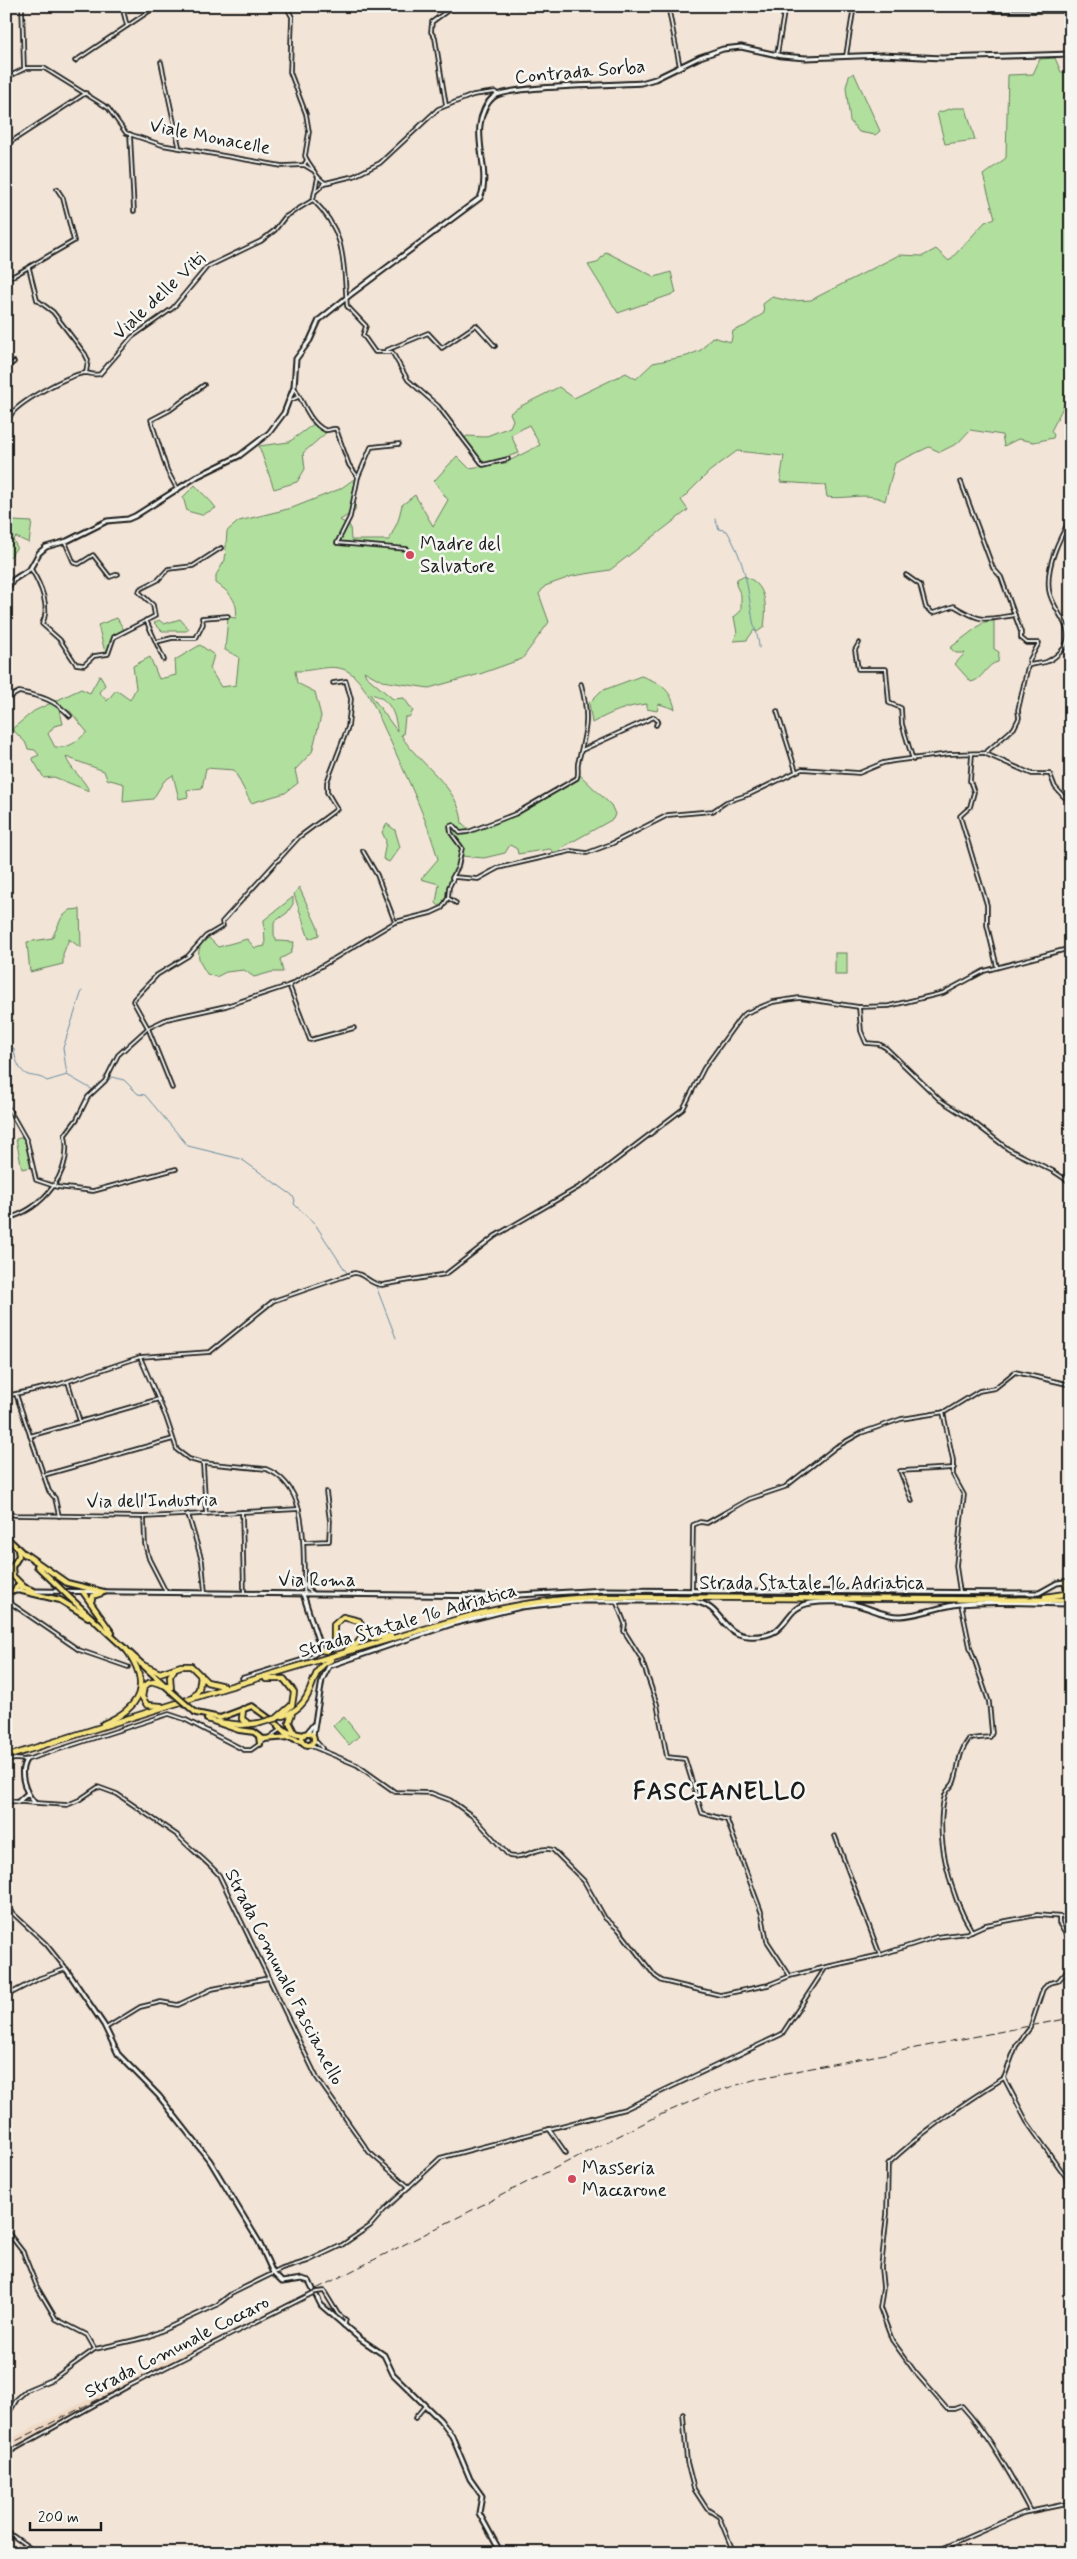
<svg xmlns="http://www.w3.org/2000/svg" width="1077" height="2559" font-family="Mynerve,sans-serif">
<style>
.built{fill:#efd9c4}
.green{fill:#b1df9e;stroke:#667e5d;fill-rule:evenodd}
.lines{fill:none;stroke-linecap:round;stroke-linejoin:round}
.stream{stroke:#688aa1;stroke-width:1}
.street-casing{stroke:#1c1c1c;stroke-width:5.5}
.secondary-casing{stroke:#1c1c1c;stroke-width:7}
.primary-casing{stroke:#1c1c1c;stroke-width:8}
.highway-casing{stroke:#1c1c1c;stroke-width:8}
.street{stroke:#f6f6f2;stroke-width:2}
.secondary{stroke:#f6f6f2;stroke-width:3}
.primary{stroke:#f5e382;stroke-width:4}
.highway{stroke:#f5e382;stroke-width:4.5}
.rail{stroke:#1c1c1c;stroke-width:1;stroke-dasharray:8 4;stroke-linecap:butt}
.street-bridge-casing{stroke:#1c1c1c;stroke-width:5.5;stroke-linecap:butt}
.primary-bridge-casing{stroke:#1c1c1c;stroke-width:8;stroke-linecap:butt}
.highway-bridge-casing{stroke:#1c1c1c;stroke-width:8;stroke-linecap:butt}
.street-bridge{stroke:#f6f6f2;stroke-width:2}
.primary-bridge{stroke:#f5e382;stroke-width:4}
.highway-bridge{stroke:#f5e382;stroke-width:4.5}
.poi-dot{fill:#d1495b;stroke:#f6f6f2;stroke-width:2}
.labels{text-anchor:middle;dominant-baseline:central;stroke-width:5;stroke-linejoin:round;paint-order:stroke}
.street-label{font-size:19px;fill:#1c1c1c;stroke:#f6f6f2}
.poi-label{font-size:19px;fill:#1c1c1c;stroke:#f6f6f2;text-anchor:start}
.district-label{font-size:24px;font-weight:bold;letter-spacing:1px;fill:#1c1c1c;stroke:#f6f6f2}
</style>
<rect width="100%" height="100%" fill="#f2e5d7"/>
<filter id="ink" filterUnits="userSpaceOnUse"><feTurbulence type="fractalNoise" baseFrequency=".02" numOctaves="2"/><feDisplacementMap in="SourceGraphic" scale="10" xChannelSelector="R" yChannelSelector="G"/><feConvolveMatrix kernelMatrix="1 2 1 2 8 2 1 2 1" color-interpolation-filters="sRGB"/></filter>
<g filter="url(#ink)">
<path class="built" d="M191,2348L194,2352L122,2388L6,2453V2441Z"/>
<g class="green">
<path d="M1055,58L1061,72L1071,73V391L1051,431L1054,435L1053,438L1034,442L1018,439L1004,446L1002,435L970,430L958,443L940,452L929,447L895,463L885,501C867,491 847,500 827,497L825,485L780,482L784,456L737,451L710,471L681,500L688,510L610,570L573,576L545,586L539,594L549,622L522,659L480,674L429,688L382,681L364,671L366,676L393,699L404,698L413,711L409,717H405L403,735H401C418,764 460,787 462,823L471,831L515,815L575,781L580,775L611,805L615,814L613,819L563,847L556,854L550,849L518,854L517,849L510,845L505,853L484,858L461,856L449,888L448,899L442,909L436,903L439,884L421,879L438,859C426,816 407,778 389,738C379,718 370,691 353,675C336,660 315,672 295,671L297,683L315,692L321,716L312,752L295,770L298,783L285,793L251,803L234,770L206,768L202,788L187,790L188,797L179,799L173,775L164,781L153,799L123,802L124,784L107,779L104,771L66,757C70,770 84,778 89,791L54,777L44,778L32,758L39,755L35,750L28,749L25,742L12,729L34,711L81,689L90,693L100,675L105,685L99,692L107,701L116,690L130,700L136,688L133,666L150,657L159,679L176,675L175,660L200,645L214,655L210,669L221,687L236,685L239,657L225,650L228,617L236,618C239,601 229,592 216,583V575L225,560L227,531L239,521L292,508L340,489L357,477L355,511L340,520L350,526L351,540H389L398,521L402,505L415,495L433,526L448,500L434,481L457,456L469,468L505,463L540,445L529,425L511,435L519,453L485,464L463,439L467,436L484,437L510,427L513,420L510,413L519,407L559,387L574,398L626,373L636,379L653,363L687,356L701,350L712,337L731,342L733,331L745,326L764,313L763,304L772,297L790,301L811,300L899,255L923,256L936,249L949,261L985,222L995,218L983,175L1006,158L1008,75L1033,74L1040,59ZM370,694C389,697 396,714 397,731ZM60,711H70L87,732C77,741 70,749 55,747L48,734L54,726L63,724Z"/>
<path d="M854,73L880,131L875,135L859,132L850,121L846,87L849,76Z"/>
<path d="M953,108H966L975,140L945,144L937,113Z"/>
<path d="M606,252L655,277L671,272L676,293L618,313L588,265L597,263Z"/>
<path d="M315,423L327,432L303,453L305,469L297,482L274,489L259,446L289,442Z"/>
<path d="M195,485C202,494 210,499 216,508L202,515L187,511L183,497Z"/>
<path d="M13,521L32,522L29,543L16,537L13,540L17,547L10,557L6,554V523Z"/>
<path d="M743,576C767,583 767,605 764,627L757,632L754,630L747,640L734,641L737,633L734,617L741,611V595L736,585L737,579Z"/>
<path d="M117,618L124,630L112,638L110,647L105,652L98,625Z"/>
<path d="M180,619L189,629L186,631H162L154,623L159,620L164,624Z"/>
<path d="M994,621V649L999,652L998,662C986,664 983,680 971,682L955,664L965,653H956L950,648L984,622Z"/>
<path d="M641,676C659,682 671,689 675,709L659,704L657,711L647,709V704C626,706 610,713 592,723L589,703L601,691Z"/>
<path d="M387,824L395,830L400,847L389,862L383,859L386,841L382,832Z"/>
<path d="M299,887L318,928L319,935L309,939L294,894Z"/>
<path d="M293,897V904L287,913L274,922V935L277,941L294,942L291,953L280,959L283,972H272L254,977L244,970L226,972L216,977L207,974C198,960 195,954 204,939L209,938L218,947L247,939L255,948L265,946L264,920Z"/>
<path d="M80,909L81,948L69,939L63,954V964L30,972L27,942L52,938L62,917L70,910Z"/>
<rect x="835" y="953" width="12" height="22"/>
<path d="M24,1137L31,1167L22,1169L16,1139Z"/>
<path d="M344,1717L359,1736L349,1745L333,1726Z"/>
</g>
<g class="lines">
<g class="stream">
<path d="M715,519L719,529L727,531C746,564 747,585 753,621C755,631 759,638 759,648"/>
<path d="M82,991L63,1048L67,1075L93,1090"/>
<path d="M6,1051L14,1048C14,1056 19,1072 28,1075C36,1077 40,1076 47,1081L67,1075"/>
<path d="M96,1092L112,1077L124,1080L138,1094L145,1095L188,1146L241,1159L292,1195L295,1200L294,1204L315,1224L349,1276L353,1275"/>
<path d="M359,1275L376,1286L396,1338"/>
</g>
<defs>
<g id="street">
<path d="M22,6L24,69"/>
<path d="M122,6L127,26"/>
<path d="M286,6L292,17L290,72L306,114L309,132L305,156L307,160L304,165"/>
<path d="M668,6L680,67"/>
<path d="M995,6V11H1071"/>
<path d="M518,7L519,6"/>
<path d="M777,55L785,6"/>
<path d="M846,56L854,6"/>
<path d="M75,61L157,6"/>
<path d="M161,62L179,146"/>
<path d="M6,78L26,68H44L108,108L126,133L162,145L282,166L304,165L314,171L318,177L313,200"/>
<path d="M446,105L435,38L431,32L432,22L454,6"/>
<path d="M130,134L134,211"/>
<path d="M6,145L86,93"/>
<path d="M307,160L313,169"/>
<path d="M318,177L325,183"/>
<path d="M316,191L325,183L354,176L380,163L438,109L473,95L495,92L497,94"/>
<path d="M313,200C347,233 343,263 347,306L366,326L363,335L375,352H392L408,380L438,406L483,465L508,459"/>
<path d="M29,268L37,300L53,312L85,354L88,360L86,373"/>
<path d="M6,274L9,277L15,275L74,241L63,198L57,189"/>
<path d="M387,350L428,333L442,348L476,325L495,346"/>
<path d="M6,368L14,362"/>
<path d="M294,387C302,399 309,423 325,430C329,431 332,428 336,429L349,465L358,477L350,517L337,543L407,549"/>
<path d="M289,401L298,397"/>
<path d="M6,427C8,423 9,417 12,413C23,400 68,375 85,373C91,373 94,376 100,374L132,337L173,308L207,267L261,241L275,230L285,217L313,200"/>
<path d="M358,477L371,447L399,444"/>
<path d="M961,482L993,568L1001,577L1021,632V638L1027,643H1039L1029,661L1030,664"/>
<path d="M177,489L167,470L151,420L170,410L204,385"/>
<path d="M65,542L74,563L79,564L93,555L110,577L118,574"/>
<path d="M31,569C41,585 51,608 42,624L60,640L76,664L84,665L94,656L108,654L114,637L155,616L153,605L139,592L140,589L158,580L168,569L193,566L221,548"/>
<path d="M906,575L920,585L926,608L933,613L954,606C982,623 984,620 1015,615"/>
<path d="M146,620L164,660"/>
<path d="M156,642L172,638H196L203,624L202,618L228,616"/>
<path d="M859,643L855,650L858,669H886L889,703L901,708L902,724L913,760"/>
<path d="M6,699L19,692C41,696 55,700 70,716"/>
<path d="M777,711L796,771"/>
<path d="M582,750L654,717L658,721L656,725"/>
<path d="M972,754L970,781L974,792L970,807L960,816L987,905V925L997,967"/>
<path d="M986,754L1032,774H1050L1055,787L1064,797L1071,795"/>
<path d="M363,851L377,875L395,922"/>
<path d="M452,878L458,867L462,848L451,833L450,826L453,825L460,833L468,832L515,814L577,778C579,773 577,768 578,763C586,731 590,717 581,684"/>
<path d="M456,903L448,898L449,887L454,877L478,879L498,868L519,863L571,851L587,853L611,844L668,815L713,811L726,802L750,794L802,769L859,773L883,763L894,761L949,754L985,753L1014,728L1019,718L1018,710L1028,666C1033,663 1040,664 1046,662C1052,660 1060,653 1064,648C1077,628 1052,611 1049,590C1046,565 1059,539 1071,518"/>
<path d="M289,985L310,1040L354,1028"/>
<path d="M859,1007L861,1031L866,1043L879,1044L886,1048L940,1100L968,1118L1008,1149L1053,1171L1071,1183"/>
<path d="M172,1088L148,1028L133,1001L134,999L157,975L188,956L206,936L223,926L222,922L299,837L337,809L327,792V782L348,727L351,699L346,681L333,683"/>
<path d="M6,1104L27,1141L36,1180L57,1187L93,1191L176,1169"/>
<path d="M6,1219C43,1209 73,1173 65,1135L77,1119L88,1097L105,1081L118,1055L148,1028L167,1019L226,1006L290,985L395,922L431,913L442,908L448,898"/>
<path d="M140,1357L166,1417L177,1450L189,1459L203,1463L266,1469C306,1485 303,1535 304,1571C304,1579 303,1587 305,1594"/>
<path d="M68,1382L80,1422"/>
<path d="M16,1394L49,1491L55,1498L59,1516"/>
<path d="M6,1396L57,1385L140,1357L210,1352L273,1301L354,1273C364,1273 370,1285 382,1285L446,1274L495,1236L586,1183L683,1109L704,1068L740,1018L746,1013L773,1002L799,998L859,1007L889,1006L943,993L984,971L1071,948"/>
<path d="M943,1412L953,1460V1475L964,1495L956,1566L960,1592"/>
<path d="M30,1436L159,1399"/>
<path d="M203,1464L206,1514"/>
<path d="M44,1475L173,1439"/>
<path d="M912,1501L900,1471L954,1468"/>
<path d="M242,1512L244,1592"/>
<path d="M6,1513L15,1515L144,1517L299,1509"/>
<path d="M188,1514L202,1561L205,1592"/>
<path d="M144,1517L145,1544L149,1559L166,1592"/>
<path d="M304,1542L329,1541L330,1521L326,1492"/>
<path d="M305,1583L307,1589L313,1593"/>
<path d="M692,1591L693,1525L700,1522L707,1523L749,1499L785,1487L836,1447L861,1433L901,1419L945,1412L979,1391L995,1388L1015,1372L1071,1385"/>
<path d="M6,1600L79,1650L128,1667"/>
<path d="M616,1601L625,1624L624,1631L641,1658L657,1704L667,1757L685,1759L702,1813L727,1820L762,1914L767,1941L790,1976"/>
<path d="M961,1604L970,1647L989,1702L992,1733L990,1737L969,1739C957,1755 960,1765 954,1782C952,1787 947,1789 945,1795C934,1835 950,1896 972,1931"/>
<path d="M242,1678L311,1657L321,1650"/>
<path d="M314,1739L322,1748"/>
<path d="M309,1745L357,1765L395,1792L431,1793L450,1800L475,1818L509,1856C525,1860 537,1845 553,1850L584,1881L605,1918L619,1930L655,1976L662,1981L720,1995L768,1985L790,1976L826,1967"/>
<path d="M6,1761L15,1759L26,1760L169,1714L184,1719L244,1750H251L281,1729"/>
<path d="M6,1801L67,1805L79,1800L98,1787L117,1794L177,1835C190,1849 206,1860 219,1875L317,2078L369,2152L409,2187"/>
<path d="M835,1836L880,1955"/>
<path d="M6,1907L46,1944L66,1969"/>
<path d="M1059,1917V1923L1071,1943"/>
<path d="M1071,1966L1058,1981L1049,1983L1043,1989L1030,2028L1016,2046L1004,2078L1027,2122L1066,2177L1071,2197"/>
<path d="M6,1996L40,1978L66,1969"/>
<path d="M106,2028L140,2007L161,2002L178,2005L212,1989L269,1978"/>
<path d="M1004,2078C963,2103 923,2131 888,2164L887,2214L881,2268L883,2288L880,2308L892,2340L915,2372L947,2409H954L962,2406C989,2436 1011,2475 1030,2511"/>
<path d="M549,2129L566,2153"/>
<path d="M6,2230L23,2252L37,2287L56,2319L87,2335L95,2349"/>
<path d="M317,2292L324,2291L338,2314L346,2320L344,2326"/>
<path d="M683,2414L687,2462L694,2489L707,2509L719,2517L734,2553"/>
<path d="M6,2418L17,2399L27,2390L53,2379L95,2349L148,2337L217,2305L231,2294L282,2269L308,2261L342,2245L370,2226L384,2210L440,2158L625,2109L782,2034L826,1967L880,1955L936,1937L967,1933L985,1925L1037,1915L1063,1917L1071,1915"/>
<path d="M415,2418L424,2407"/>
<path d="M6,2454L127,2387L313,2293"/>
<path d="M6,2531L37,2553"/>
<path d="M932,2553L1023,2513L1071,2503"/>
</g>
<g id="secondary">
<path d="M6,591L13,580L30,569L39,553L46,547L67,541L107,521L128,519L135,516L198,476L239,456L269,433L284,413L294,387L296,359L310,340L319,320L350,295L480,198C490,177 477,148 480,125C481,115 486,102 495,96C510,86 616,85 641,83L655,79L700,57L723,49L741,47L782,56L806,58L883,55L942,58L1071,54"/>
<path d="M6,1591H23"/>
<path d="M32,1591L502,1596L604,1590L1039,1593L1057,1583L1065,1582"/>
<path d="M303,1594L321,1650"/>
<path d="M307,1733L313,1725"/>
<path d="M313,1735L322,1680L329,1666L452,1624L521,1607L575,1601H693C724,1606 720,1634 748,1636C793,1639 779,1608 811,1603C824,1601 844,1601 857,1605C871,1608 885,1617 901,1616C921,1615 940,1606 960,1604C996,1600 1034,1604 1071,1604"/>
<path d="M26,1760C18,1772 25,1792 34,1802"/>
<path d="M19,1801L27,1794"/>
<path d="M66,1969L104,2025L118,2054L159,2096L210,2161L259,2242L273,2273L282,2282L302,2279L309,2281L321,2305L359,2338L384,2355L393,2374L440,2420L452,2436L470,2479L482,2496L479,2513L501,2553"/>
</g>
<g id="primary">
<path d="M6,1537L25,1555"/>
<path d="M18,1550L19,1556L12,1567L13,1576L24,1587L34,1591"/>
<path d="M24,1553L67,1583L104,1592"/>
<path d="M37,1566L59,1587"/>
<path d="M19,1585L22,1591L60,1600L88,1617"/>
<path d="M14,1591L19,1584"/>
<path d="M83,1592L112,1633"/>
<path d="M69,1597L171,1691"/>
<path d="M91,1602L93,1596L102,1593"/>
<path d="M196,1713L220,1718L252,1706L288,1732L304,1735"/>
<path d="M207,1719L239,1730L254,1732L263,1739L290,1737"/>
<path d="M278,1727L290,1737L305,1743"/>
<circle cx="308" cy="1739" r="6"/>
<path d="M259,1736L260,1744"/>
</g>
<g id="highway">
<path d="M1070,1581L1071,1593"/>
<path d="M1045,1597L1065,1594L1067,1589L1065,1582"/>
<path d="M321,1650L327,1651L334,1646V1625L343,1617L359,1621L370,1638L391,1636"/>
<path d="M347,1650L358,1643L364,1632"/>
<path d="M141,1664L160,1673L181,1666H191L207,1682L224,1686"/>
<path d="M266,1679H284L294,1692L292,1705L277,1718"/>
<path d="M171,1691L170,1676L174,1670"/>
<path d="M194,1696L199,1689L201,1675"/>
<path d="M161,1706L147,1705L142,1697L144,1686L149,1683L154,1682L167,1686"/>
<path d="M243,1709L242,1719L249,1724"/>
<path d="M292,1713L289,1722L295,1734"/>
<path d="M283,1716C320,1703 305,1671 331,1660"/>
<path d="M217,1722L241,1725L260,1723"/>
<path d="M103,1724C141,1708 152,1685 126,1649"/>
<path d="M6,1757L225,1688L455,1620C504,1606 551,1598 602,1597L1071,1600"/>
</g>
</defs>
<use href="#street" class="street-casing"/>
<use href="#secondary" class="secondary-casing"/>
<use href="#primary" class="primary-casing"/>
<use href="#highway" class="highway-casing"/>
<use href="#street" class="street"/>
<use href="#secondary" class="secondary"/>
<use href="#primary" class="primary"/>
<use href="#highway" class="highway"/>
<path class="rail" d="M6,2446L660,2115L708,2094L760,2078L1071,2018"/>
<defs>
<path id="street-bridge" d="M313,2293L317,2292"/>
<g id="primary-bridge">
<path d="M59,1587L69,1597"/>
<path d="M171,1691L196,1713"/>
</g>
<path id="highway-bridge" d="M260,1723L277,1718"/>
</defs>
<use href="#street-bridge" class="street-bridge-casing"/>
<use href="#primary-bridge" class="primary-bridge-casing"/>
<use href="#highway-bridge" class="highway-bridge-casing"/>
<use href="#street-bridge" class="street-bridge"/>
<use href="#primary-bridge" class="primary-bridge"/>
<use href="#highway-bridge" class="highway-bridge"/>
</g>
</g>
<g class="poi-dot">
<circle cx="410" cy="555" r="5"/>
<circle cx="572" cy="2179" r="5"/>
</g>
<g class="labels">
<g class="street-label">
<text transform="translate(580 72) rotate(-5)">Contrada Sorba</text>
<text transform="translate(210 137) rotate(11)">Viale Monacelle</text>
<text transform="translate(159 296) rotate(-43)">Viale delle Viti</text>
<text transform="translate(152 1501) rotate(-1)">Via dell'Industria</text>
<text x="317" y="1580">Via Roma</text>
<text x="812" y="1583">Strada Statale 16 Adriatica</text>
<text transform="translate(408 1621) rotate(-16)">Strada Statale 16 Adriatica</text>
<text transform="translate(284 1977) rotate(63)">Strada Comunale Fascianello</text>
<text transform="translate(177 2347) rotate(-27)">Strada Comunale Coccaro</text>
</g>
<g class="poi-label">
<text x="420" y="544">Madre del<tspan x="420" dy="22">Salvatore</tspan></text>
<text x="582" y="2168">Masseria<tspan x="582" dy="22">Maccarone</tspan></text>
</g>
<g class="district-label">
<text x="720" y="1792">FASCIANELLO</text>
</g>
</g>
<rect width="1077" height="2559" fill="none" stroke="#f6f6f2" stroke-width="25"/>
<rect x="12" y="12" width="1052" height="2534" fill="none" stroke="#1c1c1c" stroke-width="2" filter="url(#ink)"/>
<path d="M30 2522v8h71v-8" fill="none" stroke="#1c1c1c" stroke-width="2.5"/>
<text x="38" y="2522" font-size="15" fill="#1c1c1c" stroke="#f6f6f2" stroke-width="4" paint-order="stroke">200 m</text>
</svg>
